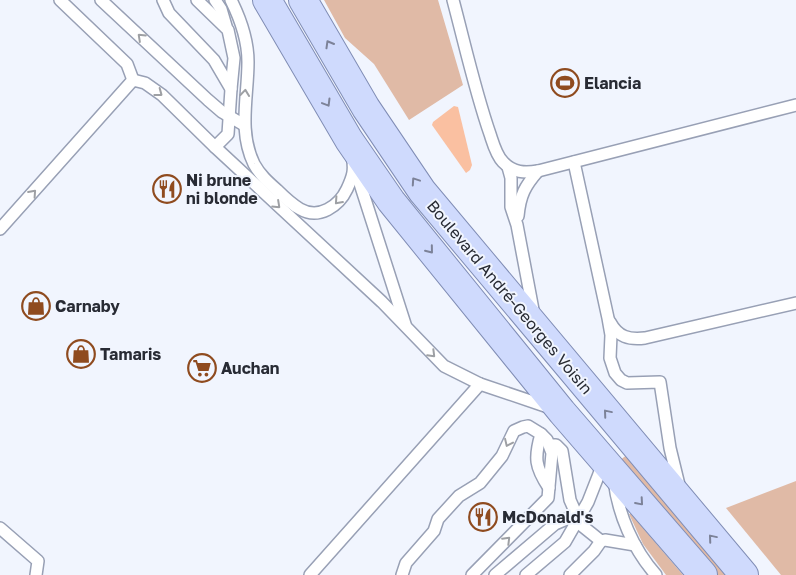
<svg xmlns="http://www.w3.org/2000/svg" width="796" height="575" font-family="'Golos Text',sans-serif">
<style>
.green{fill:#e0baa6}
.water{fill:#fac0a1}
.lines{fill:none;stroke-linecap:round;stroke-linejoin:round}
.lane-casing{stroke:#98a0b5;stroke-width:14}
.primary-casing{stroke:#808db5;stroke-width:30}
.lane{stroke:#fff;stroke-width:11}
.primary{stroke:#cfdafd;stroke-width:28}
.oneway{stroke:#9ea0a4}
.oneway2{stroke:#7c8298}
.labels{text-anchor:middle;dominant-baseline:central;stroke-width:4;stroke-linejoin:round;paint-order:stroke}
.poi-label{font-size:16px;font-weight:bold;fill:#282b34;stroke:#f1f5fe;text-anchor:start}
.street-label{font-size:16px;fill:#282b34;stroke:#f1f5fe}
</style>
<rect width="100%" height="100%" fill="#f1f5fe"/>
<g class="green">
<path d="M324,0H438L463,85L409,120L374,64L345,38Z"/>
<path d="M628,454L730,575H716L619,461Z"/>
<path d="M796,481V575H781L726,508Z"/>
<path d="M629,514H631L683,575H666L643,544Z"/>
</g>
<path class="water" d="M454,106L458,107L472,165L470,170L466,173L432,125L433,122Z"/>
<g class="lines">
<defs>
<g id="lane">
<path d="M60,0L127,64L133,80"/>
<path d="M101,0L208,100L222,112L244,125"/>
<path d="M163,0L169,13L214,60L231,89L228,134L215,147"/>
<path d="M197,0L228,30L234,58L231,89"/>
<path d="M215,0L221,9L226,26"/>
<path d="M231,0C240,18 248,42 248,62C248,97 238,131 254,164C260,175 268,182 277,190C284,197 291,204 300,209C319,220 339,206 347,189C353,176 355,170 352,156"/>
<path d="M453,0C465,45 475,91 490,134C493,143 496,155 503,162C513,173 525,173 538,171L796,105"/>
<path d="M574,162L608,318L611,335L610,358L615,373L621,380L627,383L660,382L670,448L679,485"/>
<path d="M508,167L511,178V207L517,225L534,315"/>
<path d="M355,168L405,324"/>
<path d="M518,216C520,195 525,186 538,171"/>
<path d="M0,229L133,80L145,83L162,95L215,147L382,302L444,366L480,384L551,408"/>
<path d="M610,322C618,337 629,340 645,338L796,303"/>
<path d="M550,445H556L562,451L570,500L578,518L581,525L601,541L605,540L635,545"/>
<path d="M614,480C618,514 633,549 656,575"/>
<path d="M0,528L38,561L36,575"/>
<path d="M310,575L480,384"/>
<path d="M402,575L406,563L434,531L438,519L459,496L480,483L502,456L514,431L523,427L528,426L541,434C534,458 535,467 549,488"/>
<path d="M472,575L548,498L552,453L547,440L541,434"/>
<path d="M495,575L555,524L569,518H578"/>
<path d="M526,575L565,542L588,502L599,474L603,461"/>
<path d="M570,575L594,551L601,541"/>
</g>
<g id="primary">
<path d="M267,0L349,140L391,201L562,412L703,575"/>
<path d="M303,0L366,108L422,191L744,575"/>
</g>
</defs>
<use href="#lane" class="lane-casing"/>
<use href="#primary" class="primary-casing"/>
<use href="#lane" class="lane"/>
<use href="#primary" class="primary"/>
</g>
<defs><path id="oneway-chevron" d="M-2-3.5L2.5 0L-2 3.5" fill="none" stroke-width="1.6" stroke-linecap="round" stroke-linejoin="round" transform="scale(1.25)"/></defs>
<g class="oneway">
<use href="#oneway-chevron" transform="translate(141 37) rotate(-137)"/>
<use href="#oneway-chevron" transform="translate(159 93) rotate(37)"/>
<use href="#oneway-chevron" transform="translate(245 93) rotate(-84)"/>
<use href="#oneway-chevron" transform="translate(33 193) rotate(-48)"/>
<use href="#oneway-chevron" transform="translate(338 201) rotate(132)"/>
<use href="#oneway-chevron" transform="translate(277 205) rotate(43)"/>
<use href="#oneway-chevron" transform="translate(432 354) rotate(45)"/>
<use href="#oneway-chevron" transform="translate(508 443) rotate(115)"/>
<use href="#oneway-chevron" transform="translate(507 540) rotate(-45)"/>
</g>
<g class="oneway2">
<use href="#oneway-chevron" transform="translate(329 44) rotate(-120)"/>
<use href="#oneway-chevron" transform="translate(327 103) rotate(59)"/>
<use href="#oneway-chevron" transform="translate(415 181) rotate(-124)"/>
<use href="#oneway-chevron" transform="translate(430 250) rotate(51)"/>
<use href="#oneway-chevron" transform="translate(607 413) rotate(-130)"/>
<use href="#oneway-chevron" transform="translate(640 502) rotate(49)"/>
<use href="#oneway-chevron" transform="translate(712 538) rotate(-130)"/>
</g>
<defs>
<symbol id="stadium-ring" viewBox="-11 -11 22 22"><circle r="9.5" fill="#f1f5fe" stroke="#8f4b1f" stroke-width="1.5"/><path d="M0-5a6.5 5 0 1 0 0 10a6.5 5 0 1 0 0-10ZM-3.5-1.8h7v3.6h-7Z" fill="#8f4b1f"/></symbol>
<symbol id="restaurant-ring" viewBox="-11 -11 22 22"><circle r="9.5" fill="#f1f5fe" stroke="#8f4b1f" stroke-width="1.5"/><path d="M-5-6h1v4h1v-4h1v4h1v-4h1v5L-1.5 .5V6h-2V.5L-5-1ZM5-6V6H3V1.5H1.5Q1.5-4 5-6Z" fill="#8f4b1f"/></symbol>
<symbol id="shop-ring" viewBox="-11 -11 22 22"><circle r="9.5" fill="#f1f5fe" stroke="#8f4b1f" stroke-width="1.5"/><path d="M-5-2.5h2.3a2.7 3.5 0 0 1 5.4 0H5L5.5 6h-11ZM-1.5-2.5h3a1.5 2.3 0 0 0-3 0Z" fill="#8f4b1f"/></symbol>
<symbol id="supermarket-ring" viewBox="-11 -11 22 22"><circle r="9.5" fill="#f1f5fe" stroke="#8f4b1f" stroke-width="1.5"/><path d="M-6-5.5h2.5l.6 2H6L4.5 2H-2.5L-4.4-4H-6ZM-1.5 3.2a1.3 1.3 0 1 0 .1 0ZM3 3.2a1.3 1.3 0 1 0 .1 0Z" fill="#8f4b1f"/></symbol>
</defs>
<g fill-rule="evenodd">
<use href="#stadium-ring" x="549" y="67" width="32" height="32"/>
<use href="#restaurant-ring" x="151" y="173" width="32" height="32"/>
<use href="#shop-ring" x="20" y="290" width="32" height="32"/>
<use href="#shop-ring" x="65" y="338" width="32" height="32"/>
<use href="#supermarket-ring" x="186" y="352" width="32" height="32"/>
<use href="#restaurant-ring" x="467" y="501" width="32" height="32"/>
</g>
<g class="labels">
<g class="poi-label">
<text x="584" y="83">Elancia</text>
<text x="186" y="180">Ni brune<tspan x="186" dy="18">ni blonde</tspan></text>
<text x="55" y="306">Carnaby</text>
<text x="100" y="354">Tamaris</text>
<text x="221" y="368">Auchan</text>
<text x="502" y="517">McDonald's</text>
</g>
<g class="street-label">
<text transform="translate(510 297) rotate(50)">Boulevard André-Georges Voisin</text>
</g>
</g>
</svg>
